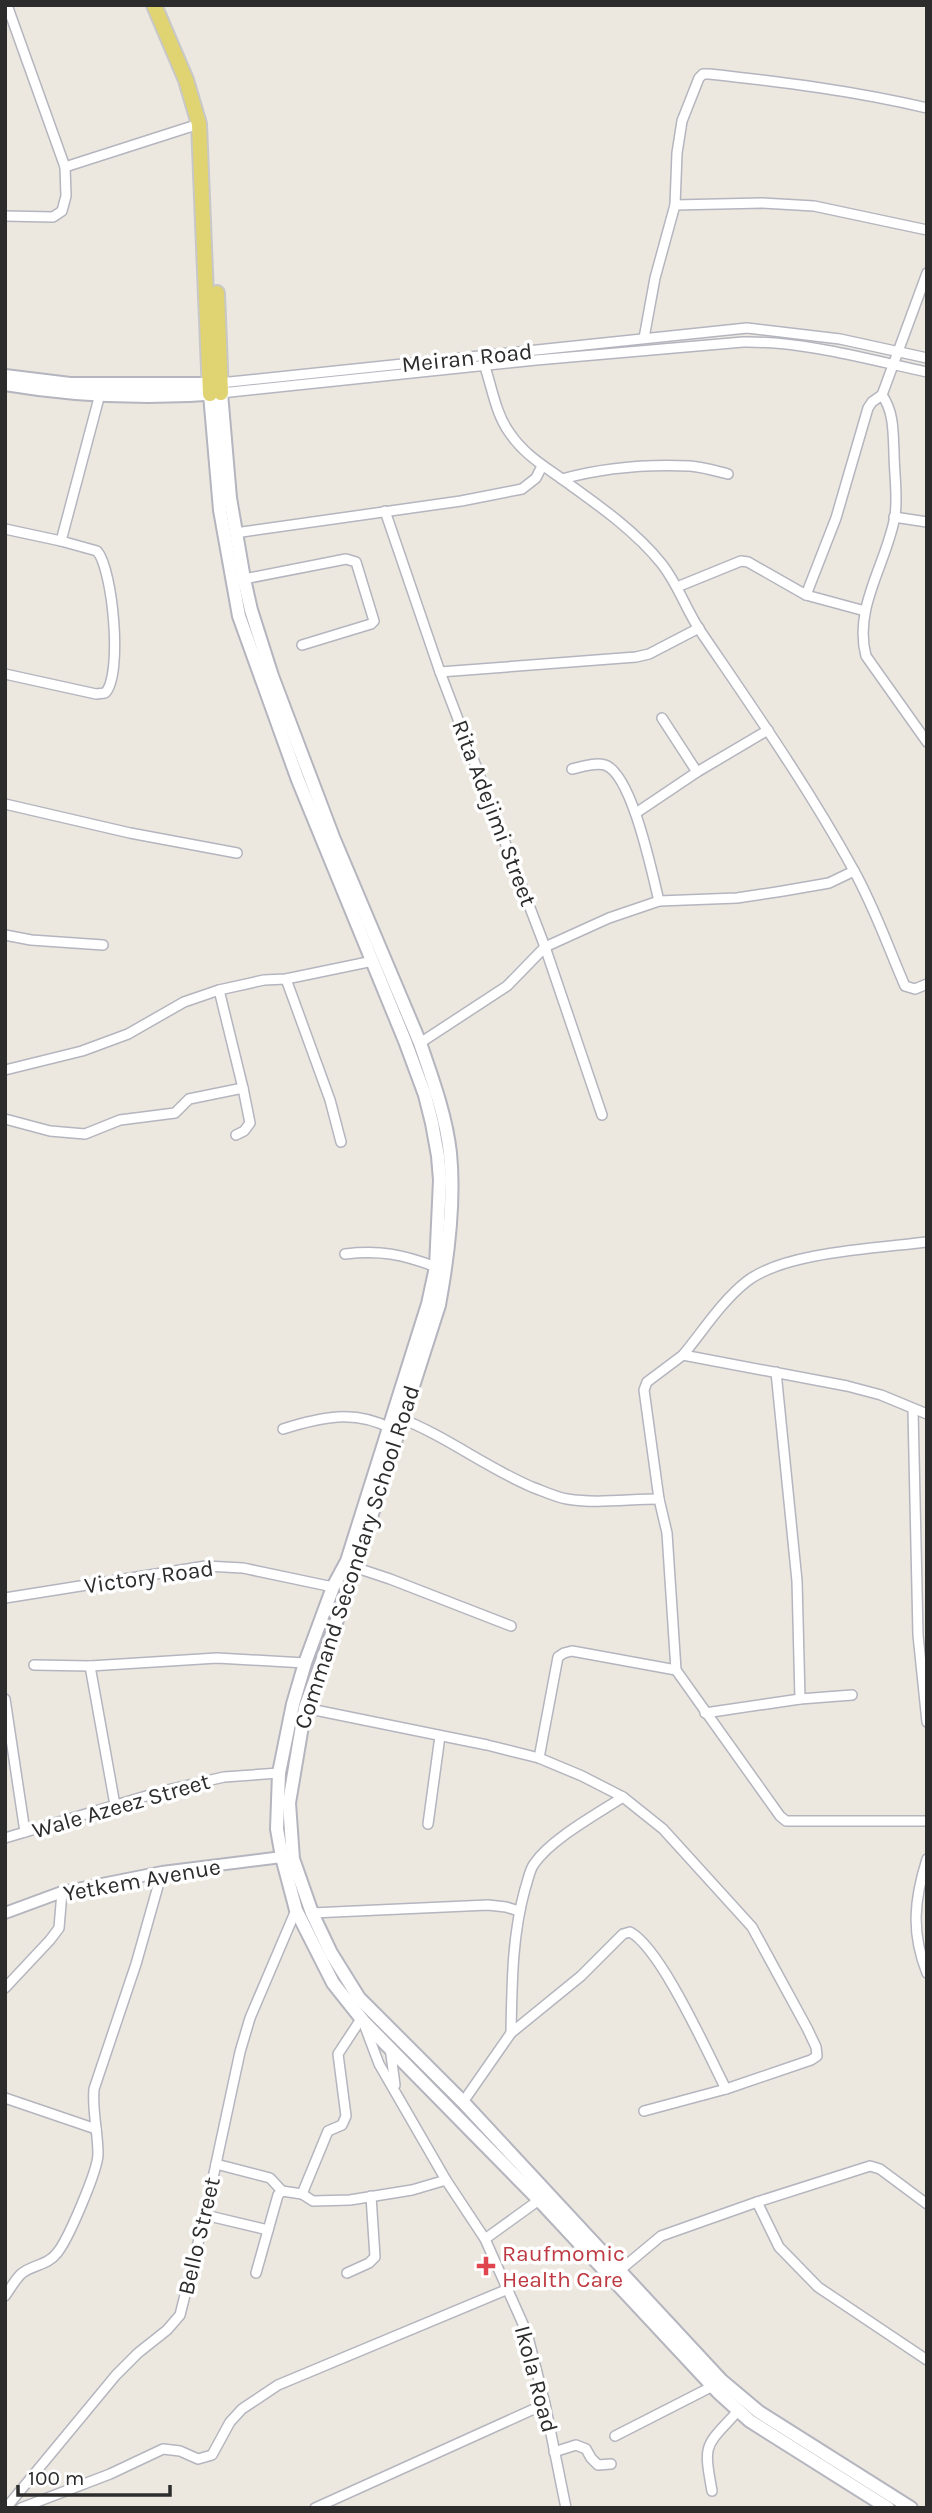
<svg xmlns="http://www.w3.org/2000/svg" width="932" height="2513" font-family="Karla,sans-serif">
<style>
.lines{fill:none;stroke-linecap:round;stroke-linejoin:round}
.minor-casing{stroke:#b4b5be;stroke-width:12}
.tertiary-casing{stroke:#b4b5be;stroke-width:14}
.secondary-casing{stroke:#b4b5be;stroke-width:16}
.primary-casing{stroke:#c8c8c8;stroke-width:18}
.minor{stroke:#fff;stroke-width:9}
.tertiary{stroke:#fff;stroke-width:10}
.secondary{stroke:#fff;stroke-width:12}
.primary{stroke:#e0d371;stroke-width:14}
.health-dot{fill:#e0444e;stroke:#fff;stroke-width:2.5}
.labels{text-anchor:middle;dominant-baseline:central;stroke-width:7;stroke-linejoin:round;paint-order:stroke}
.street-label{font-size:23px;fill:#2c2c2c;stroke:#fff}
.health-label{font-size:23px;fill:#be3a42;stroke:#fff;text-anchor:start}
</style>
<rect width="100%" height="100%" fill="#ece8e0"/>
<g class="lines">
<defs>
<g id="minor">
<path d="M65,167L199,124"/>
<path d="M675,205L762,203L814,206L927,230"/>
<path d="M5,216L53,217L62,211L66,196L65,167L7,5"/>
<path d="M644,338L655,278L675,205L677,153L682,121L699,78L703,74H709C783,82 855,91 927,108"/>
<path d="M485,367C492,388 496,414 509,432C525,456 546,467 569,484C601,507 636,532 661,563C678,584 686,610 701,632C754,710 808,787 853,869C874,906 888,947 905,986L915,989L927,984"/>
<path d="M220,383L747,328L840,339L927,358"/>
<path d="M221,393L536,360L743,342C804,341 867,359 927,372"/>
<path d="M882,395C894,412 893,432 894,452C894,473 898,495 895,516C887,563 853,607 866,656L927,742"/>
<path d="M562,479C602,468 649,464 690,466C703,467 716,471 728,474"/>
<path d="M385,511L440,672L545,947L602,1115"/>
<path d="M894,517L927,522"/>
<path d="M5,529L61,541L100,394"/>
<path d="M235,533L461,501L522,489L536,478L542,466"/>
<path d="M244,579L346,559L356,562L374,621L371,624L302,645"/>
<path d="M677,587L741,561L748,562L806,595L836,518L868,408L872,402L882,395L927,273"/>
<path d="M806,595L865,611"/>
<path d="M440,672L636,657L649,654L699,628"/>
<path d="M5,674L96,694L105,693C123,676 113,569 97,551L61,541"/>
<path d="M662,718L697,772"/>
<path d="M572,769C582,767 594,762 605,765C632,774 652,873 659,901"/>
<path d="M5,804L130,833L237,853"/>
<path d="M636,813L697,772L768,730"/>
<path d="M5,935L31,940L103,945"/>
<path d="M286,979L330,1100L341,1142"/>
<path d="M219,990L243,1088L250,1123L244,1131L236,1135"/>
<path d="M420,1043L507,986L545,947L609,918L659,901L737,898L783,891L829,883L854,871"/>
<path d="M5,1070L82,1051L128,1034L184,1002L219,990L264,980L286,979L373,961"/>
<path d="M5,1119L50,1131L85,1134L120,1120L175,1113L189,1099L243,1088"/>
<path d="M345,1254C380,1250 402,1254 436,1267"/>
<path d="M683,1355C703,1331 721,1302 746,1282C783,1252 879,1248 927,1242"/>
<path d="M776,1372L797,1581L800,1699"/>
<path d="M913,1410L918,1635L927,1722"/>
<path d="M927,1414L881,1395L847,1386L683,1355L647,1382L644,1390L659,1499L667,1533L676,1670L780,1816L786,1821H927"/>
<path d="M397,1417C445,1435 485,1467 532,1487C543,1491 555,1497 567,1499C597,1504 629,1499 659,1499"/>
<path d="M283,1429C321,1417 355,1409 392,1429"/>
<path d="M354,1567L390,1579L511,1626"/>
<path d="M5,1598L206,1566L243,1568L333,1587"/>
<path d="M34,1665L90,1666"/>
<path d="M5,1699L25,1832"/>
<path d="M305,1708L487,1745L539,1758L582,1776L623,1797L663,1829L752,1927L807,2028L816,2047L817,2056L811,2060L726,2089L644,2111"/>
<path d="M705,1713L800,1699L852,1695"/>
<path d="M539,1758L558,1657L564,1653L572,1651L676,1670"/>
<path d="M115,1805L90,1666L217,1658L305,1663"/>
<path d="M428,1824L440,1736"/>
<path d="M5,1838L163,1791L224,1777L279,1773"/>
<path d="M927,1859C914,1900 911,1933 927,1973"/>
<path d="M312,1913L488,1905L506,1907L519,1911"/>
<path d="M5,1988L50,1940L59,1928L62,1892"/>
<path d="M364,2024L379,2064L446,2180L485,2239"/>
<path d="M511,2033C512,1984 512,1936 525,1889C528,1881 529,1871 534,1864C551,1839 597,1814 623,1797"/>
<path d="M390,2047L395,2085"/>
<path d="M5,2098L96,2129"/>
<path d="M463,2102L511,2033L581,1976L623,1934L630,1932C661,1948 708,2054 726,2089"/>
<path d="M216,2164L270,2178L282,2191"/>
<path d="M302,2194L328,2131L342,2125L346,2116L338,2054L361,2019"/>
<path d="M539,2200L485,2239L527,2333L545,2404L566,2508"/>
<path d="M757,2202L779,2247L818,2287L927,2360"/>
<path d="M205,2215L268,2230"/>
<path d="M619,2271L661,2236L757,2202L870,2166L880,2169L927,2204"/>
<path d="M256,2273L278,2195L282,2191L302,2194L313,2201L350,2200L412,2190L446,2180"/>
<path d="M347,2273L369,2263L375,2257L371,2196"/>
<path d="M5,2296C10,2289 15,2280 21,2274C33,2264 47,2266 57,2253C68,2240 98,2170 98,2154C98,2132 92,2111 94,2089L136,1964L162,1872"/>
<path d="M615,2436L713,2386"/>
<path d="M554,2452L576,2445L586,2449L591,2458L598,2465L611,2464"/>
<path d="M712,2491C703,2442 705,2447 738,2411"/>
<path d="M6,2508L116,2375L138,2353L167,2330L180,2315L205,2215L240,2052L250,2018L296,1910"/>
<path d="M21,2508L110,2474L163,2449L180,2451L198,2459L212,2455L230,2422L242,2409L278,2385L508,2289"/>
<path d="M315,2508L545,2404"/>
</g>
<path id="tertiary" d="M5,1913L62,1892L162,1872L282,1857"/>
<g id="secondary">
<path d="M5,376L70,384H217"/>
<path d="M5,384C76,396 149,399 221,393L230,498L244,579L251,610L272,676L333,837L420,1043C432,1078 446,1116 450,1153C455,1203 448,1256 439,1305L346,1595L305,1708L289,1803L293,1859L312,1913L331,1953L359,1998L463,2102L721,2380L759,2412L911,2508"/>
<path d="M210,394L220,510L239,616L298,780L405,1041L425,1095L432,1123L438,1156L440,1180L436,1267L428,1304L347,1561L333,1587L305,1663L293,1704L279,1773L277,1829L282,1857L296,1910L333,1983L364,2022L539,2200L718,2392L750,2421L888,2508"/>
</g>
<g id="primary">
<path d="M154,5L186,80L199,124L210,394"/>
<path d="M217,293L221,393"/>
</g>
</defs>
<use href="#minor" class="minor-casing"/>
<use href="#tertiary" class="tertiary-casing"/>
<use href="#secondary" class="secondary-casing"/>
<use href="#primary" class="primary-casing"/>
<use href="#minor" class="minor"/>
<use href="#tertiary" class="tertiary"/>
<use href="#secondary" class="secondary"/>
<use href="#primary" class="primary"/>
</g>
<path class="health-dot" d="M482.5 2255.5h7v7h7v7h-7v7h-7v-7h-7v-7h7z"/>
<g class="labels">
<g class="street-label">
<text transform="translate(467 358) rotate(-6)">Meiran Road</text>
<text transform="translate(494 813) rotate(69)">Rita Adejimi Street</text>
<text transform="translate(357 1557) rotate(-72)">Command Secondary School Road</text>
<text transform="translate(149 1577) rotate(-8)">Victory Road</text>
<text transform="translate(121 1806) rotate(-16)">Wale Azeez Street</text>
<text transform="translate(142 1880) rotate(-10)">Yetkem Avenue</text>
<text transform="translate(199 2236) rotate(-77)">Bello Street</text>
<text transform="translate(536 2379) rotate(75)">Ikola Road</text>
</g>
<g class="health-label">
<text x="502" y="2253">Raufmomic<tspan x="502" dy="26">Health Care</tspan></text>
</g>
</g>
<rect width="932" height="2513" fill="none" stroke="#2c2c2c" stroke-width="14"/>
<path d="M18 2485v10h152v-10" fill="none" stroke="#2c2c2c" stroke-width="3.5"/>
<text x="28" y="2485" font-size="21" fill="#2c2c2c" stroke="#ffffff" stroke-width="5" paint-order="stroke">100 m</text>
</svg>
